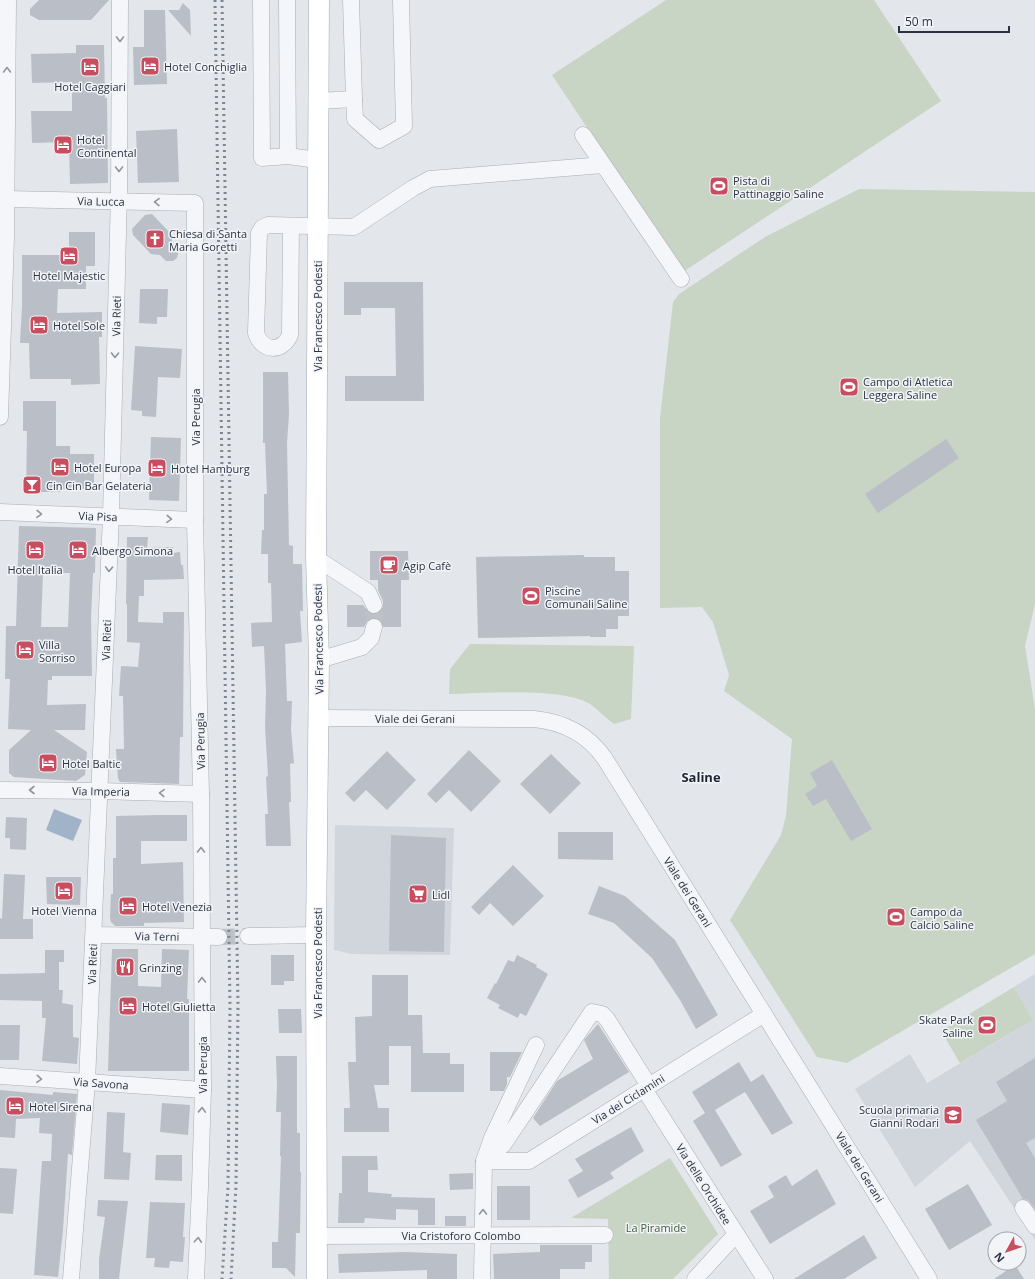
<svg xmlns="http://www.w3.org/2000/svg" width="1035" height="1279" font-family="'Open Sans',sans-serif">
<style>
.built{fill:#d1d5dc}
.green{fill:#c8d4c4}
.water{fill:#a0b3c8}
.building{fill:#babfc7;fill-rule:evenodd}
.lines{fill:none;stroke-linecap:round;stroke-linejoin:round}
.minor-tunnel{stroke:#bec2c8;stroke-width:16;stroke-dasharray:16 8;stroke-linecap:butt}
.minor-casing{stroke:#a8adb4;stroke-width:17}
.major-casing{stroke:#a2aab5;stroke-width:21}
.minor{stroke:#f5f6f9;stroke-width:16}
.major{stroke:#fff;stroke-width:20}
.rail{stroke:#7d8593;stroke-width:3;stroke-dasharray:2 4;stroke-linecap:butt}
.oneway{stroke:#90949e}
.labels{text-anchor:middle;dominant-baseline:central;stroke-width:3;stroke-linejoin:round;paint-order:stroke}
.poi-label{font-size:11px;fill:#2b3342;stroke:#f2f4f8;text-anchor:start}
.street-label{font-size:11px;fill:#2b3342;stroke:#f2f4f8}
.park-label{font-size:11px;fill:#3f5d39;stroke:#f2f4f8}
.quarter-label{font-size:13px;font-weight:bold;fill:#1d2433;stroke:#f2f4f8}
</style>
<rect width="100%" height="100%" fill="#e3e6ea"/>
<g class="built">
<path d="M335,825L454,828L450,955L352,954L334,950Z"/>
<path d="M1035,974V1240L970,1141L915,1187L855,1089L910,1054L927,1083L1033,1020L1014,987Z"/>
</g>
<g class="green">
<path d="M666,0H874L941,101L683,272L552,75Z"/>
<path d="M859,189L1035,192V604L1025,646L1035,709V954L847,1063L817,1057L730,920L781,835L786,816L792,739L724,691L729,675L713,622L702,607L660,608V418L673,302L679,294L765,237Z"/>
<path d="M470,644L634,646L631,719L614,724C606,718 598,710 590,704C564,687 482,693 449,694L450,669Z"/>
<path d="M1014,987L1033,1020L960,1063L941,1031Z"/>
<path d="M670,1158L718,1234L673,1279H609L608,1219L571,1218Z"/>
</g>
<path class="water" d="M54,809L82,820L73,841L46,830Z"/>
<g class="building">
<path d="M39,0H109L91,20H39L30,15V9Z"/>
<path d="M183,3L190,10L191,36L168,10H179Z"/>
<path d="M144,10H165L167,84L134,85L133,47H144Z"/>
<path d="M76,45H104L105,98H107L108,183L70,184L69,142L32,143L31,111H72V82L32,83L31,54L76,53Z"/>
<path d="M177,129L179,182L138,183L136,131Z"/>
<path d="M152,214L172,235V243L179,249L177,258L173,261H166L160,255L151,254L133,235L132,229L145,215Z"/>
<path d="M69,232H95V266H86V289H58L57,313L102,312V337H99L100,384L71,385V379H30L29,343H20L22,306V255H69Z"/>
<path d="M344,282H423L424,401H345V376H396L395,308H361V315H344Z"/>
<path d="M140,289H168L167,317H157V324L139,323Z"/>
<path d="M135,346L182,349L180,378L158,377L156,417L142,416V411L131,410Z"/>
<path d="M263,372H288L289,414L287,443L289,545L293,546V564H302L303,611H300L302,642L285,644L287,701H292L291,729L294,763L290,764L291,802H289L291,846H266L265,814H268L266,777L268,776L265,727L266,690L264,646L252,647L251,623L272,622L271,583H268V554H261L262,530H264V494H267L265,443H263Z"/>
<path d="M23,401H56V446H70V454H94V489H61V492H26L27,431H23Z"/>
<path d="M151,437L181,438L179,501L149,500Z"/>
<path d="M946,439L959,458L878,513L865,494Z"/>
<path d="M19,526L96,528L95,573H93L91,618L92,676H52V680H48L47,705L86,704L85,730H54L87,752L85,775L76,781L14,777L9,773V750L31,730L8,729L10,679H5L6,626H16ZM43,573H70L68,627H41Z"/>
<path d="M127,537H148L147,548L173,547V553L180,552L181,565H183L184,579L144,580V596H139L138,622L163,623V612H184L183,737H180L179,784L120,782L118,779L116,749H124L123,696H119L121,666L138,667L140,643L127,642V604H126Z"/>
<path d="M370,551H408L409,580H401V627H383L380,620L376,618H372L367,621L364,627H347V605H363L368,612L374,614L378,613L381,611L383,606V601L378,590V580H370Z"/>
<path d="M584,555V557H615V571H629V616H618V629H606V637H590V636L478,638L476,557Z"/>
<path d="M469,750L501,781L471,812L449,790L436,803L427,794Z"/>
<path d="M387,751L416,780L387,810L366,790L354,802L345,793Z"/>
<path d="M551,754L581,783L550,814L520,784Z"/>
<path d="M832,760L872,829L851,841L826,799L813,806L805,794L817,786L810,773Z"/>
<path d="M159,815H187V841H141V864L183,862L184,922L144,923V926H115L111,922L110,918L111,894H113V858H116V816Z"/>
<path d="M6,817L27,818L26,850L10,849V838H5Z"/>
<path d="M558,832H613V860L558,859Z"/>
<path d="M391,835L446,838L444,952L389,951Z"/>
<path d="M513,865L544,896L513,926L490,903L479,915L471,907Z"/>
<path d="M4,874L25,875L23,919H33V939H0V918L2,919Z"/>
<path d="M46,877H81L80,905L47,904Z"/>
<path d="M599,886L625,896L675,940L718,1015L696,1029L680,1000L652,958L614,923L588,914Z"/>
<path d="M112,949H138V986L161,987L162,949L189,950L187,999H189V1071H108Z"/>
<path d="M45,950H64V962H59V990H63L62,1003L73,1005V1037L79,1038L77,1064L42,1061L46,1018H42V1001L0,1000V974L45,973Z"/>
<path d="M271,955H294V981H284V985H271Z"/>
<path d="M517,955L537,965L536,967L548,974L526,1016L520,1013L518,1018L498,1008L500,1005L487,998L495,983L496,984L508,960L514,962Z"/>
<path d="M372,975H408V1015H422L423,1053H450V1064H464V1092H411V1046H389V1085H374L378,1108H389V1132H344V1108H350L348,1062H356L355,1017L372,1016Z"/>
<path d="M278,1009H301L302,1033H279Z"/>
<path d="M598,1024L629,1072L540,1126L533,1118L557,1081L593,1059L584,1040Z"/>
<path d="M0,1025H20L19,1060H0Z"/>
<path d="M490,1052H522L510,1077H507V1084L504,1091H490Z"/>
<path d="M276,1056H297V1133H300V1172H301L300,1233H296L295,1277L286,1268H272V1242H278L281,1156H280L281,1112H276L277,1086Z"/>
<path d="M1035,1058V1138L1026,1143L1035,1158V1209L1028,1200L1023,1199L976,1120L1007,1101L996,1082Z"/>
<path d="M739,1062L751,1082L763,1074L793,1123L772,1135L745,1092L715,1110L742,1155L721,1167L693,1121L705,1113L692,1092Z"/>
<path d="M0,1090L53,1095V1092L77,1094L72,1155L68,1154L63,1230L58,1277L34,1275L42,1161H51L52,1134L39,1133L40,1118L16,1119L15,1138L0,1137Z"/>
<path d="M162,1103L190,1105L188,1135L160,1132Z"/>
<path d="M107,1112L125,1113L123,1152L131,1153L129,1180L104,1179Z"/>
<path d="M631,1127L644,1151L610,1173L614,1178L578,1198L568,1180L583,1171L575,1159Z"/>
<path d="M156,1155H182V1181L155,1180Z"/>
<path d="M342,1156H377L378,1170H368V1192L392,1194L391,1197L435,1198V1225H418V1210L396,1209V1220L365,1218L364,1223H338L339,1193H342Z"/>
<path d="M0,1168L17,1169L13,1214L0,1213Z"/>
<path d="M817,1169L836,1204L770,1244L750,1211L774,1197L768,1186L786,1175L792,1186Z"/>
<path d="M473,1173V1189L450,1190L449,1174Z"/>
<path d="M968,1184L992,1225L949,1250L925,1209Z"/>
<rect x="497" y="1186" width="33" height="34"/>
<path d="M98,1200L128,1201L119,1279H99V1259L105,1217L97,1216Z"/>
<path d="M150,1202L185,1203L183,1237H185L183,1262L170,1261L169,1268L154,1267L155,1258H146Z"/>
<rect x="445" y="1216" width="21" height="10"/>
<path d="M864,1235L877,1258L844,1279H794Z"/>
<path d="M540,1245H592V1262H585V1269H560V1279H494L493,1254L540,1252Z"/>
<path d="M406,1252L457,1254V1279H427V1270L339,1273L338,1254Z"/>
<path d="M1015,1265L1024,1279H994Z"/>
</g>
<g class="lines">
<g class="minor-tunnel">
<path d="M374,605V627"/>
<path d="M219,937L248,936"/>
</g>
<defs>
<g id="minor">
<path d="M261,0L262,158L288,156L317,160"/>
<path d="M287,0L288,156"/>
<path d="M354,99L355,119L379,140L404,126L401,0"/>
<path d="M318,101L354,99L351,0"/>
<path d="M583,135L681,279"/>
<path d="M6,199L195,203V520L201,794L203,1090L200,1187L196,1279"/>
<path d="M291,226L290,335C282,353 262,352 256,333L259,233L262,228L268,225L354,227L413,188L430,179L603,165"/>
<path d="M0,417L6,237L8,0"/>
<path d="M0,512L195,520"/>
<path d="M316,558L368,592L374,605"/>
<path d="M319,660L362,647L371,638L374,627"/>
<path d="M319,718L534,719C564,722 588,734 605,759L929,1279"/>
<path d="M0,790L100,791L201,794"/>
<path d="M94,935L219,937"/>
<path d="M248,936L316,935"/>
<path d="M0,1076L203,1090"/>
<path d="M644,1089L765,1279"/>
<path d="M484,1161H529L764,1014"/>
<path d="M484,1161L503,1145L592,1012L602,1014L607,1019L649,1086"/>
<path d="M1023,1208L1035,1226"/>
<path d="M317,1236L605,1235"/>
<path d="M71,1279L87,1082L111,516L119,192L120,0"/>
<path d="M482,1279L484,1161L492,1138L536,1045"/>
<path d="M695,1279L736,1234"/>
</g>
<path id="major" d="M317,1279L316,935L319,660L316,558L319,0"/>
</defs>
<use href="#minor" class="minor-casing"/>
<use href="#major" class="major-casing"/>
<use href="#minor" class="minor"/>
<use href="#major" class="major"/>
<g class="rail">
<path d="M215,0L230,1007L228,1187L222,1279"/>
<path d="M222,0L238,1005L236,1185L231,1279"/>
</g>
</g>
<defs><path id="oneway-chevron" d="M-2-3.5L2.5 0L-2 3.5" fill="none" stroke-width="1.6" stroke-linecap="round" stroke-linejoin="round"/></defs>
<g class="oneway">
<use href="#oneway-chevron" transform="translate(120 39) rotate(90)"/>
<use href="#oneway-chevron" transform="translate(7 70) rotate(-90)"/>
<use href="#oneway-chevron" transform="translate(119 169) rotate(90)"/>
<use href="#oneway-chevron" transform="translate(157 202) rotate(-179)"/>
<use href="#oneway-chevron" transform="translate(115 355) rotate(91)"/>
<use href="#oneway-chevron" transform="translate(39 514) rotate(2)"/>
<use href="#oneway-chevron" transform="translate(169 519) rotate(3)"/>
<use href="#oneway-chevron" transform="translate(109 569) rotate(92)"/>
<use href="#oneway-chevron" transform="translate(32 790) rotate(-180)"/>
<use href="#oneway-chevron" transform="translate(162 793) rotate(-178)"/>
<use href="#oneway-chevron" transform="translate(201 850) rotate(-90)"/>
<use href="#oneway-chevron" transform="translate(202 980) rotate(-91)"/>
<use href="#oneway-chevron" transform="translate(39 1079) rotate(4)"/>
<use href="#oneway-chevron" transform="translate(202 1110) rotate(-88)"/>
<use href="#oneway-chevron" transform="translate(483 1212) rotate(-89)"/>
<use href="#oneway-chevron" transform="translate(198 1240) rotate(-87)"/>
</g>
<defs>
<symbol id="hotel-square" viewBox="-11 -11 22 22"><rect x="-9" y="-9" width="18" height="18" rx="4" fill="#c84e5f" stroke="#f2f4f8"/><path d="M-6-4.5h1.5V1H6V5H4.5V3h-9V5H-6ZM-4 0a1.8 1.8 0 1 1 3.6 0ZM.5 0V-2.5h3Q6-2.5 6 0Z" fill="#fff"/></symbol>
<symbol id="stadium-square" viewBox="-11 -11 22 22"><rect x="-9" y="-9" width="18" height="18" rx="4" fill="#c84e5f" stroke="#f2f4f8"/><path d="M0-5a6.5 5 0 1 0 0 10a6.5 5 0 1 0 0-10ZM-3.5-1.8h7v3.6h-7Z" fill="#fff"/></symbol>
<symbol id="church-square" viewBox="-11 -11 22 22"><rect x="-9" y="-9" width="18" height="18" rx="4" fill="#c84e5f" stroke="#f2f4f8"/><path d="M-1.2-6h2.4v3.5h3.3v2.4h-3.3V6h-2.4V-.1h-3.3v-2.4h3.3Z" fill="#fff"/></symbol>
<symbol id="bar-square" viewBox="-11 -11 22 22"><rect x="-9" y="-9" width="18" height="18" rx="4" fill="#c84e5f" stroke="#f2f4f8"/><path d="M-6-5H6L.8 .8V4.5H3.5V6h-7V4.5H-.8V.8Z" fill="#fff"/></symbol>
<symbol id="cafe-square" viewBox="-11 -11 22 22"><rect x="-9" y="-9" width="18" height="18" rx="4" fill="#c84e5f" stroke="#f2f4f8"/><path d="M-5.5-4.5H6V0H3Q3 3.5 0 3.5H-2.5Q-5.5 3.5-5.5 0ZM3-3.2v2h1.7v-2ZM-6 4.5H4V6H-6Z" fill="#fff"/></symbol>
<symbol id="supermarket-square" viewBox="-11 -11 22 22"><rect x="-9" y="-9" width="18" height="18" rx="4" fill="#c84e5f" stroke="#f2f4f8"/><path d="M-6-5.5h2.5l.6 2H6L4.5 2H-2.5L-4.4-4H-6ZM-1.5 3.2a1.3 1.3 0 1 0 .1 0ZM3 3.2a1.3 1.3 0 1 0 .1 0Z" fill="#fff"/></symbol>
<symbol id="restaurant-square" viewBox="-11 -11 22 22"><rect x="-9" y="-9" width="18" height="18" rx="4" fill="#c84e5f" stroke="#f2f4f8"/><path d="M-5-6h1v4h1v-4h1v4h1v-4h1v5L-1.5 .5V6h-2V.5L-5-1ZM5-6V6H3V1.5H1.5Q1.5-4 5-6Z" fill="#fff"/></symbol>
<symbol id="school-square" viewBox="-11 -11 22 22"><rect x="-9" y="-9" width="18" height="18" rx="4" fill="#c84e5f" stroke="#f2f4f8"/><path d="M0-5L7-2L0 1L-7-2ZM-4 1L0 2.5L4 1V4Q0 6-4 4Z" fill="#fff"/></symbol>
</defs>
<g fill-rule="evenodd">
<use href="#hotel-square" x="139" y="55" width="22" height="22"/>
<use href="#hotel-square" x="79" y="56" width="22" height="22"/>
<use href="#hotel-square" x="52" y="134" width="22" height="22"/>
<use href="#stadium-square" x="708" y="175" width="22" height="22"/>
<use href="#church-square" x="144" y="228" width="22" height="22"/>
<use href="#hotel-square" x="58" y="245" width="22" height="22"/>
<use href="#hotel-square" x="28" y="314" width="22" height="22"/>
<use href="#stadium-square" x="838" y="376" width="22" height="22"/>
<use href="#hotel-square" x="49" y="456" width="22" height="22"/>
<use href="#hotel-square" x="146" y="457" width="22" height="22"/>
<use href="#bar-square" x="21" y="474" width="22" height="22"/>
<use href="#hotel-square" x="24" y="539" width="22" height="22"/>
<use href="#hotel-square" x="67" y="539" width="22" height="22"/>
<use href="#cafe-square" x="378" y="554" width="22" height="22"/>
<use href="#stadium-square" x="520" y="585" width="22" height="22"/>
<use href="#hotel-square" x="14" y="639" width="22" height="22"/>
<use href="#hotel-square" x="37" y="752" width="22" height="22"/>
<use href="#hotel-square" x="53" y="880" width="22" height="22"/>
<use href="#supermarket-square" x="407" y="883" width="22" height="22"/>
<use href="#hotel-square" x="117" y="895" width="22" height="22"/>
<use href="#stadium-square" x="885" y="906" width="22" height="22"/>
<use href="#restaurant-square" x="114" y="956" width="22" height="22"/>
<use href="#hotel-square" x="117" y="995" width="22" height="22"/>
<use href="#stadium-square" x="976" y="1014" width="22" height="22"/>
<use href="#hotel-square" x="4" y="1095" width="22" height="22"/>
<use href="#school-square" x="942" y="1104" width="22" height="22"/>
</g>
<g class="labels">
<g class="poi-label">
<text x="164" y="66">Hotel Conchiglia</text>
<text x="90" y="86" text-anchor="middle">Hotel Caggiari</text>
<text x="77" y="139">Hotel<tspan x="77" dy="13">Continental</tspan></text>
<text x="733" y="180">Pista di<tspan x="733" dy="13">Pattinaggio Saline</tspan></text>
<text x="169" y="233">Chiesa di Santa<tspan x="169" dy="13">Maria Goretti</tspan></text>
<text x="69" y="275" text-anchor="middle">Hotel Majestic</text>
<text x="53" y="325">Hotel Sole</text>
<text x="863" y="381">Campo di Atletica<tspan x="863" dy="13">Leggera Saline</tspan></text>
<text x="74" y="467">Hotel Europa</text>
<text x="171" y="468">Hotel Hamburg</text>
<text x="46" y="485">Cin Cin Bar Gelateria</text>
<text x="92" y="550">Albergo Simona</text>
<text x="403" y="565">Agip Cafè</text>
<text x="35" y="569" text-anchor="middle">Hotel Italia</text>
<text x="545" y="590">Piscine<tspan x="545" dy="13">Comunali Saline</tspan></text>
<text x="39" y="644">Villa<tspan x="39" dy="13">Sorriso</tspan></text>
<text x="62" y="763">Hotel Baltic</text>
<text x="432" y="894">Lidl</text>
<text x="142" y="906">Hotel Venezia</text>
<text x="64" y="910" text-anchor="middle">Hotel Vienna</text>
<text x="910" y="911">Campo da<tspan x="910" dy="13">Calcio Saline</tspan></text>
<text x="139" y="967">Grinzing</text>
<text x="142" y="1006">Hotel Giulietta</text>
<text x="973" y="1019" text-anchor="end">Skate Park<tspan x="973" dy="13">Saline</tspan></text>
<text x="29" y="1106">Hotel Sirena</text>
<text x="939" y="1109" text-anchor="end">Scuola primaria<tspan x="939" dy="13">Gianni Rodari</tspan></text>
</g>
<g class="street-label">
<text transform="translate(101 201) rotate(1)">Via Lucca</text>
<text transform="translate(116 316) rotate(-89)">Via Rieti</text>
<text transform="translate(317 316) rotate(-90)">Via Francesco Podesti</text>
<text transform="translate(195 417) rotate(-90)">Via Perugia</text>
<text transform="translate(98 516) rotate(2)">Via Pisa</text>
<text transform="translate(318 639) rotate(-91)">Via Francesco Podesti</text>
<text transform="translate(106 640) rotate(-88)">Via Rieti</text>
<text x="415" y="718">Viale dei Gerani</text>
<text transform="translate(200 741) rotate(-91)">Via Perugia</text>
<text transform="translate(101 791) rotate(1)">Via Imperia</text>
<text transform="translate(688 892) rotate(58)">Viale dei Gerani</text>
<text transform="translate(157 936) rotate(1)">Via Terni</text>
<text transform="translate(317 963) rotate(-90)">Via Francesco Podesti</text>
<text transform="translate(92 964) rotate(-88)">Via Rieti</text>
<text transform="translate(202 1065) rotate(-90)">Via Perugia</text>
<text transform="translate(101 1083) rotate(4)">Via Savona</text>
<text transform="translate(628 1099) rotate(-32)">Via dei Ciclamini</text>
<text transform="translate(860 1167) rotate(58)">Viale dei Gerani</text>
<text transform="translate(704 1184) rotate(58)">Via delle Orchidee</text>
<text x="461" y="1235">Via Cristoforo Colombo</text>
</g>
<g class="park-label">
<text x="656" y="1227">La Piramide</text>
</g>
<g class="quarter-label">
<text x="701" y="777">Saline</text>
</g>
</g>
<g transform="translate(1007 1251) rotate(230)"><circle r="19" fill="#f2f4f8" stroke="#a2a7af"/>
<path d="M0-3L7 15L0 10L-7 15Z" fill="#c84e5f"/>
<text y="-6" font-size="11" font-weight="bold" text-anchor="middle" fill="#2b3342">N</text>
</g>
<path d="M899 26v6h110v-6" fill="none" stroke="#2b3342" stroke-width="2"/>
<text x="905" y="26" font-size="12" fill="#2b3342" stroke="#f2f4f8" stroke-width="3" paint-order="stroke">50 m</text>
</svg>
